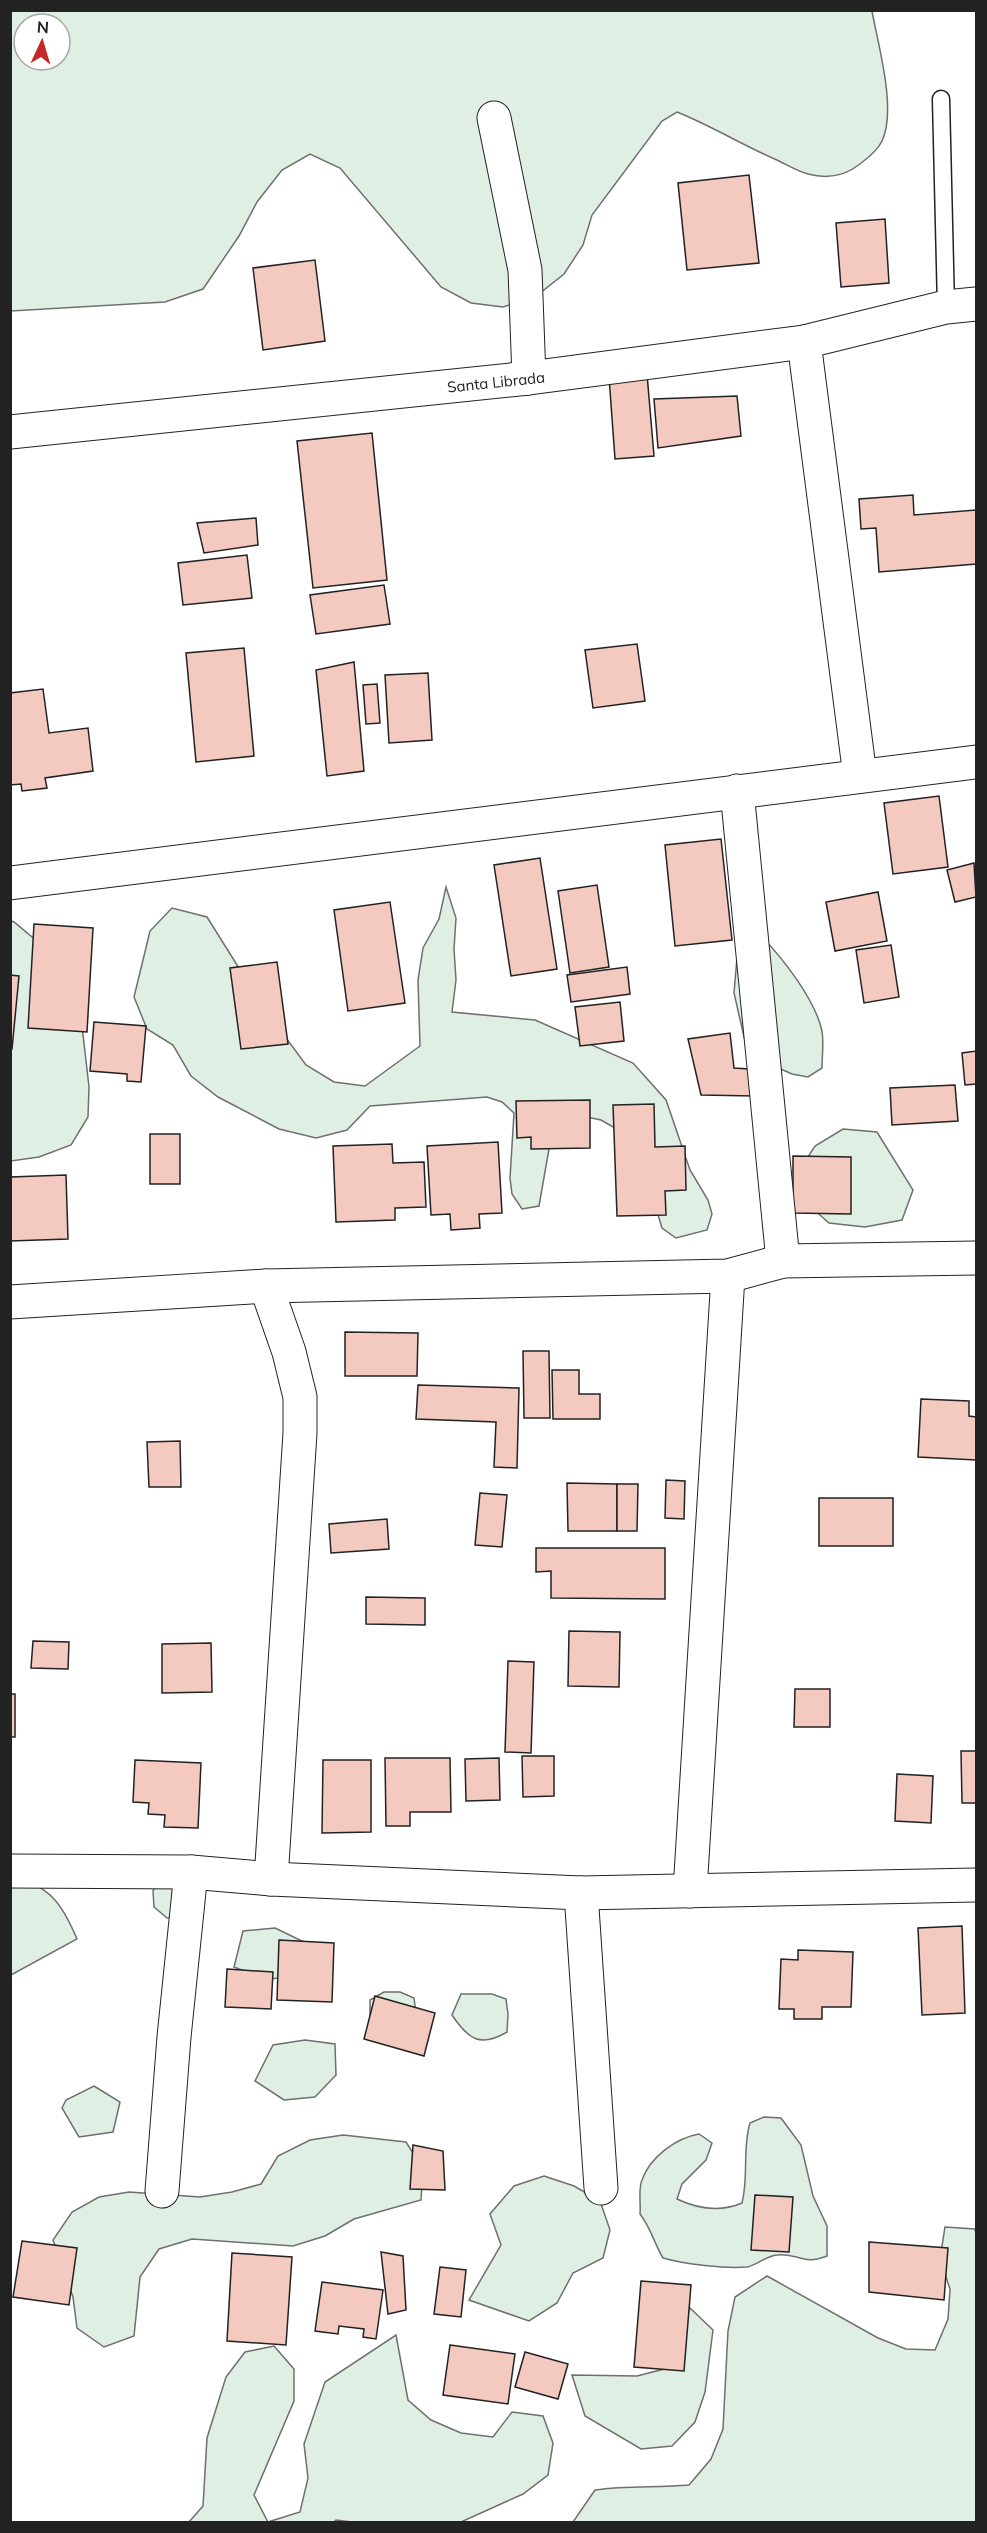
<svg xmlns="http://www.w3.org/2000/svg" width="987" height="2533" font-family="Mulish,sans-serif">
<style>
.green{fill:#e0efe3;stroke:#6f6f6f;stroke-width:1.5;fill-rule:evenodd}
.building{fill:#f3c9c0;stroke:#222;stroke-width:1.5}
.lines{fill:none;stroke-linecap:round;stroke-linejoin:round}
.lane-casing{stroke:#222;stroke-width:19}
.street-casing{stroke:#222;stroke-width:35}
.lane{stroke:#fff;stroke-width:16}
.street{stroke:#fff;stroke-width:33}
.labels{text-anchor:middle;dominant-baseline:central;stroke-width:4.5;stroke-linejoin:round;paint-order:stroke}
.street-label{font-size:15px;fill:#222;stroke:#fff}
</style>
<rect width="100%" height="100%" fill="#fff"/>
<g class="green">
<path d="M11,11H872C878,45 897,109 882,141C878,150 868,158 860,164C845,176 827,179 808,174C799,172 789,166 779,161C744,146 712,126 677,112L662,121L592,215L583,245L564,274L535,297L503,307L471,303L441,287L340,168L310,154L282,170L257,202L239,236L203,289L165,302L11,311ZM24,24H60V60H24Z"/>
<path d="M446,887L456,918L454,949L456,980L452,1012L535,1020L633,1063L666,1100L690,1170L708,1200L712,1214L707,1230L676,1238L662,1228L652,1195L650,1148L601,1120L568,1113L550,1143L539,1206L522,1209L512,1194L510,1178L514,1113L502,1102L487,1097L370,1106L347,1130L316,1138L279,1129L218,1097L191,1076L173,1045L147,1029L134,997L150,931L172,908L207,917L264,1008L306,1065L334,1082L365,1086L420,1046L418,980L423,948L439,919Z"/>
<path d="M11,921L14,922L62,962L82,1026L89,1087L88,1117L71,1145L39,1157L11,1161Z"/>
<path d="M759,934C782,957 815,999 822,1031C824,1043 822,1056 822,1068L808,1077L792,1074L774,1066L745,1041L734,993L738,946Z"/>
<path d="M843,1129L877,1132L913,1190L902,1220L865,1227L829,1223L802,1199L800,1169L815,1146Z"/>
<path d="M11,1874C50,1888 61,1901 77,1939L11,1975Z"/>
<path d="M161,1877L193,1881L184,1917L167,1918L154,1907L153,1891Z"/>
<path d="M275,1928L304,1942L303,1973L267,1980L234,1967L243,1931Z"/>
<path d="M384,1992H400L414,1998L416,2013L370,2016V2000Z"/>
<path d="M461,1994H492L506,1999L508,2014L507,2032C480,2048 468,2039 452,2015Z"/>
<path d="M305,2040L335,2044L336,2075L315,2097L284,2100L255,2081L273,2045Z"/>
<path d="M94,2086L120,2102L113,2132L79,2137L62,2108L66,2100Z"/>
<path d="M764,2117L781,2118L801,2145L813,2196L827,2226V2256C802,2266 798,2252 777,2255C766,2256 757,2265 747,2267C725,2269 684,2264 663,2258C654,2243 651,2228 640,2214C641,2204 638,2189 642,2180C650,2157 676,2138 699,2134L712,2143L706,2160L682,2184L677,2199C698,2209 721,2212 742,2203C749,2176 742,2149 750,2123Z"/>
<path d="M343,2135L406,2142L423,2169L421,2200L354,2219L325,2236L293,2246L192,2239L159,2249L140,2277L134,2336L104,2347L77,2328L73,2297L53,2240L72,2212L99,2197L129,2192L200,2197L232,2192L261,2184L278,2156L310,2140Z"/>
<path d="M544,2176L574,2186L600,2201L610,2230L603,2258L573,2273L557,2303L529,2321L469,2300L501,2245L490,2214L514,2186Z"/>
<path d="M945,2227L975,2229L976,2234V2522H573L595,2490C627,2485 657,2488 689,2485L711,2459L723,2429L728,2331L735,2297L767,2276L878,2338L906,2349L935,2350L948,2319L950,2289L940,2259Z"/>
<path d="M690,2308L713,2330L705,2392L695,2422L672,2446L641,2449L585,2416L572,2375L637,2376L668,2368Z"/>
<path d="M396,2335L408,2400L431,2420L461,2433L493,2437L512,2412L543,2416L553,2443L548,2475L523,2494L461,2522H352L336,2520L334,2522H189L203,2506L207,2438L226,2377L245,2352L274,2346L294,2369V2401L254,2495L268,2522L300,2512L308,2478L304,2444L325,2382Z"/>
</g>
<g class="building">
<path d="M749,175L759,263L687,270L678,183Z"/>
<path d="M885,219L889,283L841,287L836,223Z"/>
<path d="M315,260L325,341L263,350L253,268Z"/>
<path d="M647,374L654,456L615,459L609,377Z"/>
<path d="M737,396L741,436L658,448L654,399Z"/>
<path d="M372,433L387,580L313,588L297,441Z"/>
<path d="M913,495L914,515L976,510V564L879,572L876,528L861,529L859,499Z"/>
<path d="M256,518L258,545L204,553L197,523Z"/>
<path d="M247,555L252,598L183,605L178,563Z"/>
<path d="M384,585L390,624L316,634L310,595Z"/>
<path d="M637,644L645,701L593,708L585,650Z"/>
<path d="M244,648L254,756L196,762L186,653Z"/>
<path d="M354,662L364,771L327,776L316,670Z"/>
<path d="M428,673L432,740L389,743L385,675Z"/>
<path d="M377,684L380,723L366,724L363,685Z"/>
<path d="M43,689L49,733L88,728L93,771L45,778L47,788L22,791L21,784L10,785V693Z"/>
<path d="M939,796L948,867L893,874L884,803Z"/>
<path d="M721,839L732,940L675,946L665,845Z"/>
<path d="M540,858L557,969L511,976L494,865Z"/>
<path d="M974,863L976,897L955,902L947,870Z"/>
<path d="M597,885L609,967L570,973L558,891Z"/>
<path d="M878,892L887,941L835,951L826,902Z"/>
<path d="M390,902L405,1003L348,1011L334,910Z"/>
<path d="M34,924L93,928L87,1032L28,1028Z"/>
<path d="M891,945L899,997L864,1003L856,950Z"/>
<path d="M277,962L288,1044L241,1049L230,968Z"/>
<path d="M627,967L630,994L571,1002L567,975Z"/>
<path d="M10,975L19,976L12,1049H10Z"/>
<path d="M620,1002L624,1041L580,1046L575,1007Z"/>
<path d="M94,1022L146,1026L141,1082L127,1081V1074L90,1071Z"/>
<path d="M730,1033L734,1068L749,1069L754,1096L701,1095L688,1039Z"/>
<path d="M976,1051V1084L965,1085L962,1053Z"/>
<path d="M955,1085L958,1121L892,1125L890,1088Z"/>
<path d="M590,1100V1148L531,1149V1137L517,1138L516,1101Z"/>
<path d="M654,1104L655,1147L685,1146L686,1190L665,1191L666,1215L617,1216L613,1105Z"/>
<rect x="150" y="1134" width="30" height="50"/>
<path d="M498,1142L502,1213L479,1214L480,1228L451,1230L450,1214L431,1215L427,1146Z"/>
<path d="M392,1144L393,1163L424,1162L426,1207L395,1208V1220L336,1222L333,1146Z"/>
<path d="M793,1156L851,1157V1214L793,1213Z"/>
<path d="M66,1175L68,1239L10,1241V1177Z"/>
<path d="M345,1332L418,1333L417,1376H345Z"/>
<path d="M523,1351H549L550,1418H524Z"/>
<path d="M552,1370H579V1394H600V1419H553Z"/>
<path d="M418,1385L519,1388L517,1468L494,1467L496,1422L416,1419Z"/>
<path d="M921,1399L969,1401V1416L976,1417V1460L918,1457Z"/>
<path d="M180,1441L181,1487H149L147,1442Z"/>
<path d="M666,1480L685,1481L684,1519L665,1518Z"/>
<path d="M567,1483L617,1484V1531H568Z"/>
<path d="M617,1484H638L637,1531H617Z"/>
<path d="M480,1493L507,1495L502,1547L475,1545Z"/>
<rect x="819" y="1498" width="74" height="48"/>
<path d="M387,1519L389,1549L331,1553L329,1524Z"/>
<path d="M536,1548H665V1599L551,1598V1571L536,1572Z"/>
<path d="M366,1597L425,1598V1625L366,1624Z"/>
<path d="M569,1631L620,1632L619,1687L568,1686Z"/>
<path d="M33,1641L69,1642L68,1669L31,1668Z"/>
<path d="M211,1643L212,1692L162,1693V1644Z"/>
<path d="M508,1661L534,1662L531,1753L505,1752Z"/>
<path d="M795,1689H830V1727H794Z"/>
<rect x="10" y="1694" width="5" height="43"/>
<path d="M961,1751H976V1803H962Z"/>
<path d="M522,1756H554V1796L523,1797Z"/>
<path d="M385,1758H450L451,1812H410V1826H386Z"/>
<path d="M499,1758L500,1800L466,1801L465,1759Z"/>
<path d="M135,1760L201,1763L198,1828L164,1827L165,1815L148,1814L149,1803L133,1802Z"/>
<path d="M323,1760H371V1832L322,1833Z"/>
<path d="M897,1774L933,1776L931,1823L895,1821Z"/>
<path d="M962,1926L965,2013L922,2015L918,1928Z"/>
<path d="M279,1940L334,1943L332,2002L277,2000Z"/>
<path d="M798,1950L853,1952L851,2007H822V2019H794V2009H779L781,1959L798,1960Z"/>
<path d="M227,1969L273,1972L271,2009L225,2007Z"/>
<path d="M375,1996L435,2013L424,2056L364,2039Z"/>
<path d="M413,2145L443,2151L445,2190L410,2189Z"/>
<path d="M755,2195L793,2197L789,2252L751,2250Z"/>
<path d="M22,2241L77,2248L69,2305L13,2297Z"/>
<path d="M869,2242L948,2248L944,2300L869,2292Z"/>
<path d="M381,2252L403,2256L406,2310L388,2314Z"/>
<path d="M232,2253L292,2257L286,2345L227,2341Z"/>
<path d="M440,2267L466,2270L461,2317L434,2314Z"/>
<path d="M641,2281L691,2285L684,2371L634,2367Z"/>
<path d="M322,2282L383,2290L376,2339L363,2337L364,2329L339,2326L338,2334L315,2331Z"/>
<path d="M450,2345L515,2354L508,2404L443,2395Z"/>
<path d="M525,2352L568,2364L558,2399L515,2387Z"/>
</g>
<g class="lines">
<defs>
<path id="lane" d="M941,99L946,307"/>
<g id="street">
<path d="M494,118L525,270L529,378"/>
<path d="M804,342L860,776"/>
<path d="M10,432L529,378L804,342L946,307L976,304"/>
<path d="M737,791L783,1261"/>
<path d="M10,883L976,762"/>
<path d="M266,1286L289,1352L300,1397V1433L271,1879"/>
<path d="M10,1302L266,1286L728,1276L783,1261L976,1258"/>
<path d="M10,1871L191,1872L271,1879L581,1893L976,1885"/>
<path d="M690,1891L728,1276"/>
<path d="M581,1893L601,2188"/>
<path d="M162,2191L174,2037L191,1872"/>
</g>
</defs>
<use href="#lane" class="lane-casing"/>
<use href="#street" class="street-casing"/>
<use href="#lane" class="lane"/>
<use href="#street" class="street"/>
</g>
<g class="labels">
<g class="street-label">
<text transform="translate(496 382) rotate(-6)">Santa Librada</text>
</g>
</g>
<rect width="987" height="2533" fill="none" stroke="#222222" stroke-width="24"/>
<g transform="translate(42 42) rotate(4)"><circle r="28" fill="#ffffff" stroke="#a7a7a7" stroke-width="1.5"/>
<path d="M0-4.5L10 22L0 15L-10 22Z" fill="#c62828"/>
<text y="-9" font-size="16" font-weight="bold" text-anchor="middle" fill="#222222">N</text>
</g>
</svg>
